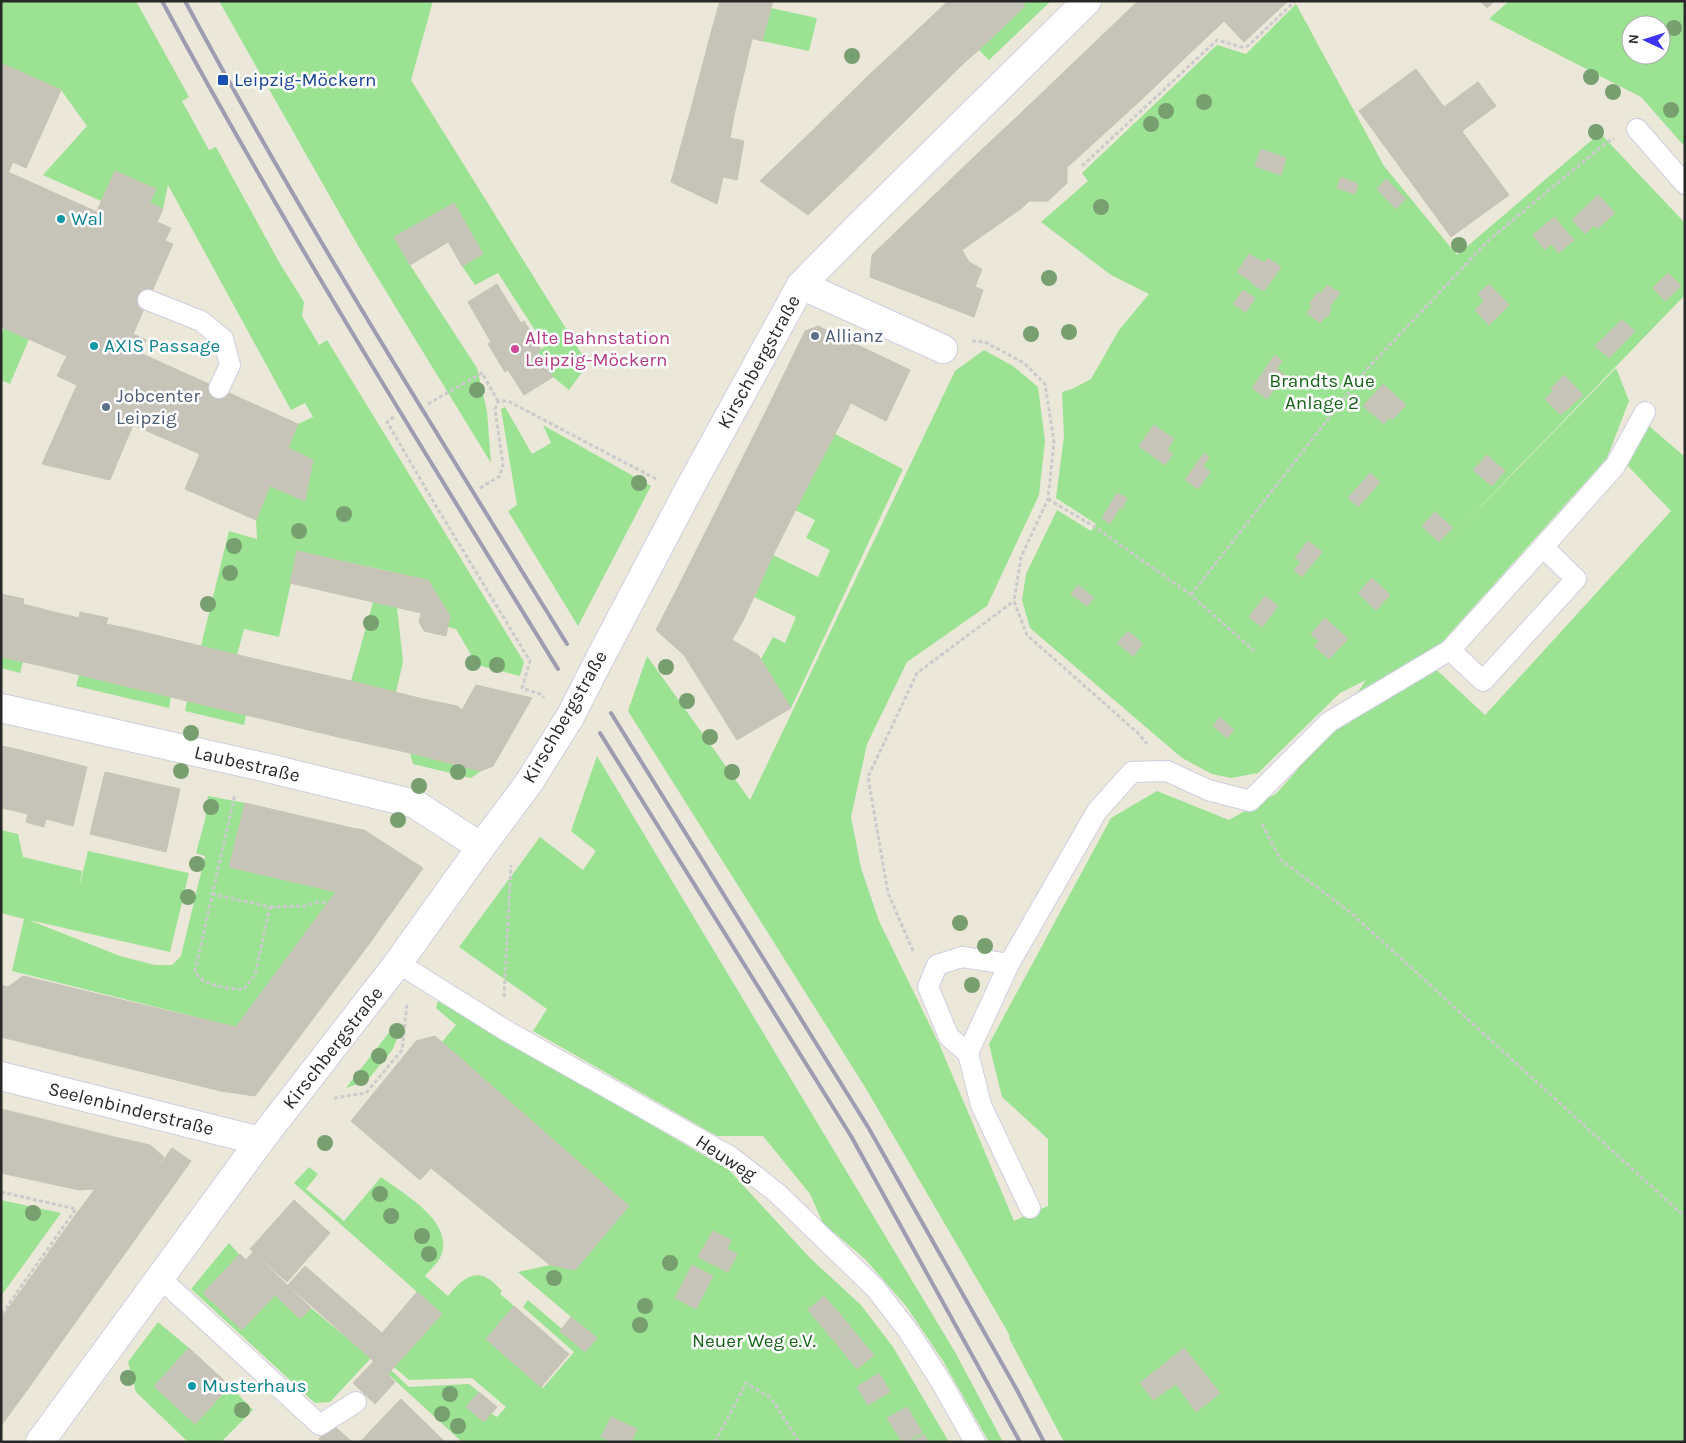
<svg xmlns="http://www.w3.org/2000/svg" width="1686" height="1443" font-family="Karla,sans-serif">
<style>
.green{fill:#9be393;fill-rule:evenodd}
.building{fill:#c6c4b9;stroke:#c6c4b3}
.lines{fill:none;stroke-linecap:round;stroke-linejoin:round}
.lane-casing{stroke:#cfcee1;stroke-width:22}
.street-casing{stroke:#cfcee1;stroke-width:30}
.path{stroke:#cbcbcb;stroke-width:3;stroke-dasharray:4 2.5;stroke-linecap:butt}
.lane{stroke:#fff;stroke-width:20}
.street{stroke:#fff;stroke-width:28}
.rail{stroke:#9e9cb3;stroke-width:4}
.street-bridge-casing{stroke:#cfcee1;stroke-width:30;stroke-linecap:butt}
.street-bridge{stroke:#fff;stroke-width:28}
.tree{fill:#779f70}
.transit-dot{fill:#1a4fb4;stroke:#fff;stroke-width:2}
.culture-dot{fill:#0f9aa8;stroke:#fff;stroke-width:2}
.service-dot{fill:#5c6f8a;stroke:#fff;stroke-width:2}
.hotel-dot{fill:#d1479c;stroke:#fff;stroke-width:2}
.labels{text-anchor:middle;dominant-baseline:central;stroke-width:5;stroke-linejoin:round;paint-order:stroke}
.transit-label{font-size:19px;fill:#164399;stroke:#fff;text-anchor:start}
.culture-label{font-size:19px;fill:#0d838f;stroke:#fff;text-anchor:start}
.service-label{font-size:19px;fill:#4e5e75;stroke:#fff;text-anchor:start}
.hotel-label{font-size:19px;fill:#b23c85;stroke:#fff;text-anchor:start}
.street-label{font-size:19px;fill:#282828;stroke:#fff}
.park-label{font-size:19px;fill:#18641b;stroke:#fff}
</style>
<rect width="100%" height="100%" fill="#ebe7d9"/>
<g class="green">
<path d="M1,1H136L189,97L182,101L209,150L216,147L279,262L304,302L302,316L319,345L327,340L524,662L520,676L477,665L456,629L448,627L428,580L298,551L279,637L244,629L237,655L201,646L229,531L257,539L256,520L270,486L305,501L313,460L288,448L298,424L313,417L305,403L291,410L168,185L163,209L150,203L156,189L115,171L101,201L43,175L87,126L61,90L1,63Z"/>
<path d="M219,1H433L411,80L588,364L569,390L553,377L538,352L545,346L498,273L475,285L462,266L483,254L454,203L395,237L410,265L477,368L487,411L491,463L357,244Z"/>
<path d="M1021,1H1051L989,60L979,50L1025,6Z"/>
<path d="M1509,1H1685V147L1641,97L1489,19ZM1631,25H1661V55H1631Z"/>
<path d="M1296,4L1384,166L1457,255L1600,133L1685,223V295L1447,541L1616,368L1629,401L1607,458L1426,660L1485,715L1671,511L1627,465L1649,426L1685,457V1442H1064L1010,1340L1009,1334L865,1087L628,711L647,656L750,800L955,371L984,350L1013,366L1038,387L1045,441L1039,495L987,606L907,662L867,744L851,817L861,868L879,921L940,1046L1014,1221L1048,1206V1139L1002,1097L989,1044L1111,818L1157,791L1229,820L1277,793L1337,724L1366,680L1340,693L1258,773L1231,778L1212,774L1182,758L1030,628L1022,600L1026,574L1057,510L1091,531L1096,524L1056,498L1064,436L1062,392L1072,389L1091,379L1119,330L1149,294L1111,275L1041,222L1088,181L1082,173L1217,45L1246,54Z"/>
<path d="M771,8L817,18L809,51L762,41Z"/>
<path d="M4,328L29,339L10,384L1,380V335Z"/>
<path d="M505,407L532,454L551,443L543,425L651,486L578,626L508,511L517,505L501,409Z"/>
<path d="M835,434L903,469L791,708L761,659L773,637L785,643L796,617L754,597L773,555L818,577L830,550L806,538L815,520L795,510Z"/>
<path d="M373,602L397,607L403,662L396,692L351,681Z"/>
<path d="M1,657L23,662L20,673L1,668Z"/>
<path d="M79,675L171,697L169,708L76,686Z"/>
<path d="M187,701L246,715L244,725L185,711Z"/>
<path d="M410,753L481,771L471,778L413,764Z"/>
<path d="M597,756L955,1352L1003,1442H989L943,1361L906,1306L866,1260L823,1223L810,1194L763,1136H717L533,1031L547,1009L459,947L540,837L583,870L596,851L571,831Z"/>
<path d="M208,796L245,803L229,867L336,892L236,1027L12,971L24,919L1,913V830L18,834L23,857L82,871L79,888L88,851L189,873L170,952L29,920L120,956L155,965H172L181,956L205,856L196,853L205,820Z"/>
<path d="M438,1001L729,1170L810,1258L861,1305L893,1347L949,1442H462L388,1374L391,1370L409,1387L469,1384L479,1392L491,1413L497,1417L506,1407L472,1378L409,1380L394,1367L442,1314L294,1183L309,1167L318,1174L306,1189L344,1221L381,1177C404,1194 457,1223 440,1258C436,1265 429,1271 425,1276L448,1296C457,1285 471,1269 487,1278C493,1281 498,1287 502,1291L500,1294L514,1306L486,1339L543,1388L574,1352L523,1307L528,1300L562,1329L560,1331L585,1352L596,1338L518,1272L550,1265L575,1270L628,1206L442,1042L456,1025L436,1008Z"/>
<path d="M397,1022V1038L393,1049L367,1081L346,1088Z"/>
<path d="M1,1200L61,1213L1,1296Z"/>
<path d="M229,1243L275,1295L300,1319L311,1308L371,1358L330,1402L315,1403L191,1289Z"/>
<path d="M158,1322L189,1348L154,1386L194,1423L230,1386L253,1410L221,1442H188L136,1392L128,1362Z"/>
</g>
<g class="building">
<path d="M720,1H773L762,41L712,29Z"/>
<path d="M948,1H1021L1025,6L979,50L965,62L927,21Z"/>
<path d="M1138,1H1176L1208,36L1141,100L1090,47Z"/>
<path d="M1176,1H1288L1244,42L1224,21L1208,36Z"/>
<path d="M1480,1H1495L1487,8Z"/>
<path d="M927,21L965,62L909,117L868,76Z"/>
<path d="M712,29L752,39L734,115L692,105Z"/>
<path d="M1090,47L1141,100L1072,163L1022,112Z"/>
<path d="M1,63L61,90L26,168L13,162L1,188Z"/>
<path d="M1416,69L1509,195L1451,237L1359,111Z"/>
<path d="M868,76L909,117L853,172L813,130Z"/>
<path d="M1478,82L1496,106L1462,131L1444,107Z"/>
<path d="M692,105L734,115L730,138L744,141L737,180L723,177L717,204L671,182Z"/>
<path d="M1022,112L1072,163L1067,167V183L1048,201H1029L1022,208L975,156Z"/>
<path d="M813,130L853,172L808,215L760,181Z"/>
<path d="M1261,149L1286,158L1281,175L1255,166Z"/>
<path d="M975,156L1022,208L962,250L926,203Z"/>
<path d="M115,171L156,189L150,203L163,209L157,222L171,228L165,241L173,244L133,334L146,340L140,353L298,424L288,448L313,460L305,501L270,486L256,520L185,489L200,454L133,425L110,480L42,464L77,385L57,376L67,356L1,327V251L80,286L100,242L86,236Z"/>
<path d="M8,172L97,212L86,236L100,242L80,286L1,251V188Z"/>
<path d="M1341,177L1358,184L1355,194L1337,188Z"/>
<path d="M1386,179L1406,199L1396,209L1377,189Z"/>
<path d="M1598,195L1615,213L1597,229L1594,225L1585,234L1572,220Z"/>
<path d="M454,203L483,254L462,266L433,215Z"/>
<path d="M926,203L962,250L969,262L982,269L975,287L983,290L974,317L870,277L872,255Z"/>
<path d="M433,215L448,242L410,265L394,237Z"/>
<path d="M1554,217L1574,240L1559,253L1551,244L1545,250L1533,235Z"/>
<path d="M1249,254L1265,263L1252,282L1237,272Z"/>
<path d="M1268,258L1281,267L1264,291L1251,283Z"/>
<path d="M1668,273L1681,286L1665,301L1653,288Z"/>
<path d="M497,284L521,323L524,321L541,349L538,352L553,377L524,395L508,370L505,372L488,344L491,342L468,302Z"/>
<path d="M1489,284L1509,305L1489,325L1475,310L1484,301L1478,294Z"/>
<path d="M1327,285L1340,293L1329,307L1331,310L1328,316L1325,317L1320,323L1307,313L1312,306L1309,304L1318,292L1321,294Z"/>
<path d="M1243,290L1255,298L1246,312L1233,304Z"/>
<path d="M1622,320L1635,331L1609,358L1595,346Z"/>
<path d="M818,326L910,370L886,421L851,403L835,434L771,401L805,331Z"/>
<path d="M1275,355L1282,361L1277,369L1285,375L1267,399L1252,388Z"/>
<path d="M1564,375L1583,395L1561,415L1545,399L1553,391L1551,388Z"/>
<path d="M1383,384L1406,405L1392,420L1389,417L1384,424L1363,406Z"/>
<path d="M771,401L835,434L804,493L741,461Z"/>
<path d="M1154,425L1174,439L1167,450L1173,454L1165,465L1139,446Z"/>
<path d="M1204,453L1209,457L1203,466L1210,472L1198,489L1185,480Z"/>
<path d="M1487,455L1505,471L1492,486L1473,470Z"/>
<path d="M741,461L804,493L773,555L709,525Z"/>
<path d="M1370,473L1380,482L1358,507L1348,498Z"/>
<path d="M1117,493L1127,498L1122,509L1120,507L1110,524L1102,518Z"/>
<path d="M1435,512L1453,528L1439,542L1422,526Z"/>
<path d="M709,525L773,555L743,621L678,587Z"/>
<path d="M1308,541L1322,552L1302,577L1294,570L1301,562L1295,558Z"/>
<path d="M297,551L380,570L373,602L290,583Z"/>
<path d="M380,570L428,580L450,616L446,636L424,631L419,622L421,613L373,602Z"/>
<path d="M1372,578L1390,595L1376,610L1358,593Z"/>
<path d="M1078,585L1094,598L1087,606L1071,594Z"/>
<path d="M678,587L743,621L732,640L758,655L791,708L737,740L684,655L656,630Z"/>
<path d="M1,594L24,599L23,604L50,611L38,665L1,657Z"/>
<path d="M1265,596L1278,606L1262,627L1249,617Z"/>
<path d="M50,611L79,618L80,612L108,618L106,624L126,628L113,683L38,665Z"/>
<path d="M1325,618L1348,639L1329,659L1314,646L1319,641L1311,634Z"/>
<path d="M126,628L201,646L187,701L113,683Z"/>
<path d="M1128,631L1143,644L1133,656L1117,643Z"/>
<path d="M201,646L276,664L263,719L187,701Z"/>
<path d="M276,664L351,681L338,737L263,719Z"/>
<path d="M351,681L423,699L410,753L338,737Z"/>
<path d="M476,685L532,698L493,766L481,771L410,753L423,699L457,706L462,710Z"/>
<path d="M1220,717L1234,730L1227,738L1213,726Z"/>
<path d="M1,746L16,749L2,808H1Z"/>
<path d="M16,749L87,767L73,826L46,819L44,827L26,822L28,814L2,808Z"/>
<path d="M105,772L180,789L166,852L90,834Z"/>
<path d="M245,803L352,828L336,892L229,867Z"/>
<path d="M352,828L364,830L423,868L369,944L323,909L336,892Z"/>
<path d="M323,909L369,944L255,1096L221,1091L236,1027Z"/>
<path d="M23,976L118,999L103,1062L1,1037V1015L8,987Z"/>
<path d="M1,985L8,987L1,1015Z"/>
<path d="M118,999L236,1027L221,1091L103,1062Z"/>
<path d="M435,1036L629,1206L575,1270L550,1265L431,1168L420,1180L351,1121L416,1041Z"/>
<path d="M1,1109L30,1116L15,1176L1,1173Z"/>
<path d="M30,1116L110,1136L79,1190L15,1176Z"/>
<path d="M110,1136L150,1145L164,1157L149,1181L129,1167L115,1181L103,1178L94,1189L79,1190Z"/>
<path d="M172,1148L191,1161L126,1252L74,1217L103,1178L115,1181L129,1167L149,1181Z"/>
<path d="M294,1200L330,1233L287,1282L250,1249Z"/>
<path d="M74,1217L126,1252L77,1320L26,1284Z"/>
<path d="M713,1231L731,1240L727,1249L737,1254L728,1272L698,1257Z"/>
<path d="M253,1252L311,1308L300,1319L275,1295L242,1330L203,1293L240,1254L246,1260Z"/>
<path d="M692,1265L713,1276L696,1309L675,1298Z"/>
<path d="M305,1266L382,1333L417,1292L442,1314L388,1374L288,1285Z"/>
<path d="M26,1284L77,1320L30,1386L1,1367V1318Z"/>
<path d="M824,1296L851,1327L834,1341L808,1310Z"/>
<path d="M514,1306L569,1354L541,1387L486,1339Z"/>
<path d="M571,1317L597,1338L585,1352L560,1331Z"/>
<path d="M851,1328L874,1355L857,1369L835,1342Z"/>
<path d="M189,1348L230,1386L195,1424L154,1386Z"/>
<path d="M1184,1348L1220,1393L1196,1412L1176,1384L1153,1400L1140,1383Z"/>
<path d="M374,1361L395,1382L375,1404L353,1383Z"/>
<path d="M1,1367L30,1386L1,1426Z"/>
<path d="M879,1373L890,1392L868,1405L857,1387Z"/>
<path d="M479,1392L497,1407L484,1422L466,1407Z"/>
<path d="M401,1399L444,1441V1442H389L373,1428Z"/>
<path d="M907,1407L922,1432L907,1442H902L887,1418Z"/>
<path d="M611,1417L637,1429L631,1442H612L601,1437Z"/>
<path d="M332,1424L352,1442H323L319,1439Z"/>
<path d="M373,1428L389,1442H360Z"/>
<path d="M924,1434L928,1442H911Z"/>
</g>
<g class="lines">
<defs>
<g id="lane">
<path d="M1637,129L1685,184"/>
<path d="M148,300L201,321L223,339L230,365L219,388"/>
<path d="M1543,547L1450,650L1483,681L1576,579L1543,547L1615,466L1645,412"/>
<path d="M398,963L505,1030L731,1157L777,1193L876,1289L909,1332L940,1380L975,1442"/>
<path d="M1009,964L962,957L937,965L928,987L949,1037L968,1053L981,1105L1030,1208"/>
<path d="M968,1053L1009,964L1097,811L1132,772L1167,771L1208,790L1250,801L1329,722L1450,650"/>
<path d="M160,1278L320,1425L356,1402"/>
</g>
<g id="street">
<path d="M801,285L943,349"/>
<path d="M599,660L688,491L801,285L860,225L1087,1"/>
<path d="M1,708L272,769L415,804L481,847"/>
<path d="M1,1076L260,1141"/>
<path d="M40,1442L260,1141L398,963L481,847L528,784L570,717"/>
</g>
</defs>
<use href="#lane" class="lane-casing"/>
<use href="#street" class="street-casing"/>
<g class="path">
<path d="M1082,166L1217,40L1242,47L1248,46L1295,1"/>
<path d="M972,341L985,342L1024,363L1045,384L1054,442L1048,499L1021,557L1014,601L1027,635L1139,734L1147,744"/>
<path d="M428,404L482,373L498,401"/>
<path d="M394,417L387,422L436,506L530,661L522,688L540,694L544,698"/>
<path d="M480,488L500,476L503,464L495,409L498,401H508L658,480"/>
<path d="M1048,499L1095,527L1191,595L1254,651"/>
<path d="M1191,595L1367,369L1489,240L1607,142L1614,139"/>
<path d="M1262,824L1281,860L1350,912L1685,1217"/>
<path d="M212,894L270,907L255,975L243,990C227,987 202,987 195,971L235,794"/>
<path d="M270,907L305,906L318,902L328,903"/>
<path d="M913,951L888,893L868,777L917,673L1014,601"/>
<path d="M504,997L511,865"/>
<path d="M334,1098L366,1093L402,1050L407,1004"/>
<path d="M1,1192L76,1209L1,1315"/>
<path d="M715,1442L746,1383L771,1398L799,1442"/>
</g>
<use href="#lane" class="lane"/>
<use href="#street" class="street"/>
<g class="rail">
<path d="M162,1C285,229 422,448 558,669"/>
<path d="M185,1C303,221 436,432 567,644"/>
<path d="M611,713L868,1127L1017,1390L1044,1442"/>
<path d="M600,733L851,1136L1020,1442"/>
</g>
<defs>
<path id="street-bridge" d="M570,717L599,660"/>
</defs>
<use href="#street-bridge" class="street-bridge-casing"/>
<use href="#street-bridge" class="street-bridge"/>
</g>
<g class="tree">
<circle cx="1674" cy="28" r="8"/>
<circle cx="852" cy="56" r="8"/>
<circle cx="1591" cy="77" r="8"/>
<circle cx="1613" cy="92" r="8"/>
<circle cx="1204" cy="102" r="8"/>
<circle cx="1671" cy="110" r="8"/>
<circle cx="1166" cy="111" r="8"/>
<circle cx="1151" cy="124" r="8"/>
<circle cx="1596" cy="132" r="8"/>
<circle cx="1101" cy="207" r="8"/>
<circle cx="1459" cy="245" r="8"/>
<circle cx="1049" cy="278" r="8"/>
<circle cx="1069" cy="332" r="8"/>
<circle cx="1031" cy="334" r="8"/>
<circle cx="477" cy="390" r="8"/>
<circle cx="639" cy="483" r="8"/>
<circle cx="344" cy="514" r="8"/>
<circle cx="299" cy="531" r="8"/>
<circle cx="234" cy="546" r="8"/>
<circle cx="230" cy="573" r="8"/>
<circle cx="208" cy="604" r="8"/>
<circle cx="371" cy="623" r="8"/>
<circle cx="473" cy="663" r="8"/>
<circle cx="497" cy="665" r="8"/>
<circle cx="666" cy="667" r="8"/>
<circle cx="687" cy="701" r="8"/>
<circle cx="191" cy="733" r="8"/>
<circle cx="710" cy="737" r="8"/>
<circle cx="181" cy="771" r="8"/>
<circle cx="458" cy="772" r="8"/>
<circle cx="732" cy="772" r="8"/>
<circle cx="419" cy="786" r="8"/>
<circle cx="211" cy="807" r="8"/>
<circle cx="398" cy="820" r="8"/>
<circle cx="197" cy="864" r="8"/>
<circle cx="188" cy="897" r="8"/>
<circle cx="960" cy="923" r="8"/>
<circle cx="985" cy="946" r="8"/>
<circle cx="972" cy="985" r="8"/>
<circle cx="397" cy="1031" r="8"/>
<circle cx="379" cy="1056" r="8"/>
<circle cx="361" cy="1078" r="8"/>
<circle cx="325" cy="1143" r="8"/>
<circle cx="380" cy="1194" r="8"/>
<circle cx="33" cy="1213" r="8"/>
<circle cx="391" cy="1216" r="8"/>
<circle cx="422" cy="1236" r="8"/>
<circle cx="429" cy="1254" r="8"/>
<circle cx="670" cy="1263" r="8"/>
<circle cx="554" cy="1278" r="8"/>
<circle cx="645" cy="1306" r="8"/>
<circle cx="640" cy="1325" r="8"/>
<circle cx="128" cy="1378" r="8"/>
<circle cx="450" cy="1394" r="8"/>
<circle cx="242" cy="1410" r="8"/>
<circle cx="442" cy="1414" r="8"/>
<circle cx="458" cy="1426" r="8"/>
</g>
<rect class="transit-dot" x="217" y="74" width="12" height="12" rx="2.5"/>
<g class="culture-dot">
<circle cx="61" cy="219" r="5"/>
<circle cx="94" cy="346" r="5"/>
<circle cx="192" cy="1386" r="5"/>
</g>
<g class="service-dot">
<circle cx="815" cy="336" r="5"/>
<circle cx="106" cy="407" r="5"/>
</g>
<circle class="hotel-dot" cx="515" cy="349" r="5"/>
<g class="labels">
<g class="transit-label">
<text x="234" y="80">Leipzig-Möckern</text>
</g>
<g class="culture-label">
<text x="71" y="219">Wal</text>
<text x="104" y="346">AXIS Passage</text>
<text x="202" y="1386">Musterhaus</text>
</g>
<g class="service-label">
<text x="825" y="336">Allianz</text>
<text x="116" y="396">Jobcenter<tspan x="116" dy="22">Leipzig</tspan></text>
</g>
<g class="hotel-label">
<text x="525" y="338">Alte Bahnstation<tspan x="525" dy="22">Leipzig-Möckern</tspan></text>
</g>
<g class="street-label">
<text transform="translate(759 362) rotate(-61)">Kirschbergstraße</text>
<text transform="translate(565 717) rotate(-60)">Kirschbergstraße</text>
<text transform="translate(247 764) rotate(13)">Laubestraße</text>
<text transform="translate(333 1048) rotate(-52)">Kirschbergstraße</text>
<text transform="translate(131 1109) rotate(14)">Seelenbinderstraße</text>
<text transform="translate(726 1158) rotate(33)">Heuweg</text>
</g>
<g class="park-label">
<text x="1322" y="381">Brandts Aue<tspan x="1322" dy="22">Anlage 2</tspan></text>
<text x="754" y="1341">Neuer Weg e.V.</text>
</g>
</g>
<rect width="1686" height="1443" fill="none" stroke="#282828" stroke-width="5"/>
<g transform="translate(1646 40) rotate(274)"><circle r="24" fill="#ffffff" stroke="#a9a9a9"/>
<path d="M0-4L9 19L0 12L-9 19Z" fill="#3f34fc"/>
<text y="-8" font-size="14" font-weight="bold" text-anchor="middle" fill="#282828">N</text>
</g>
</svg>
